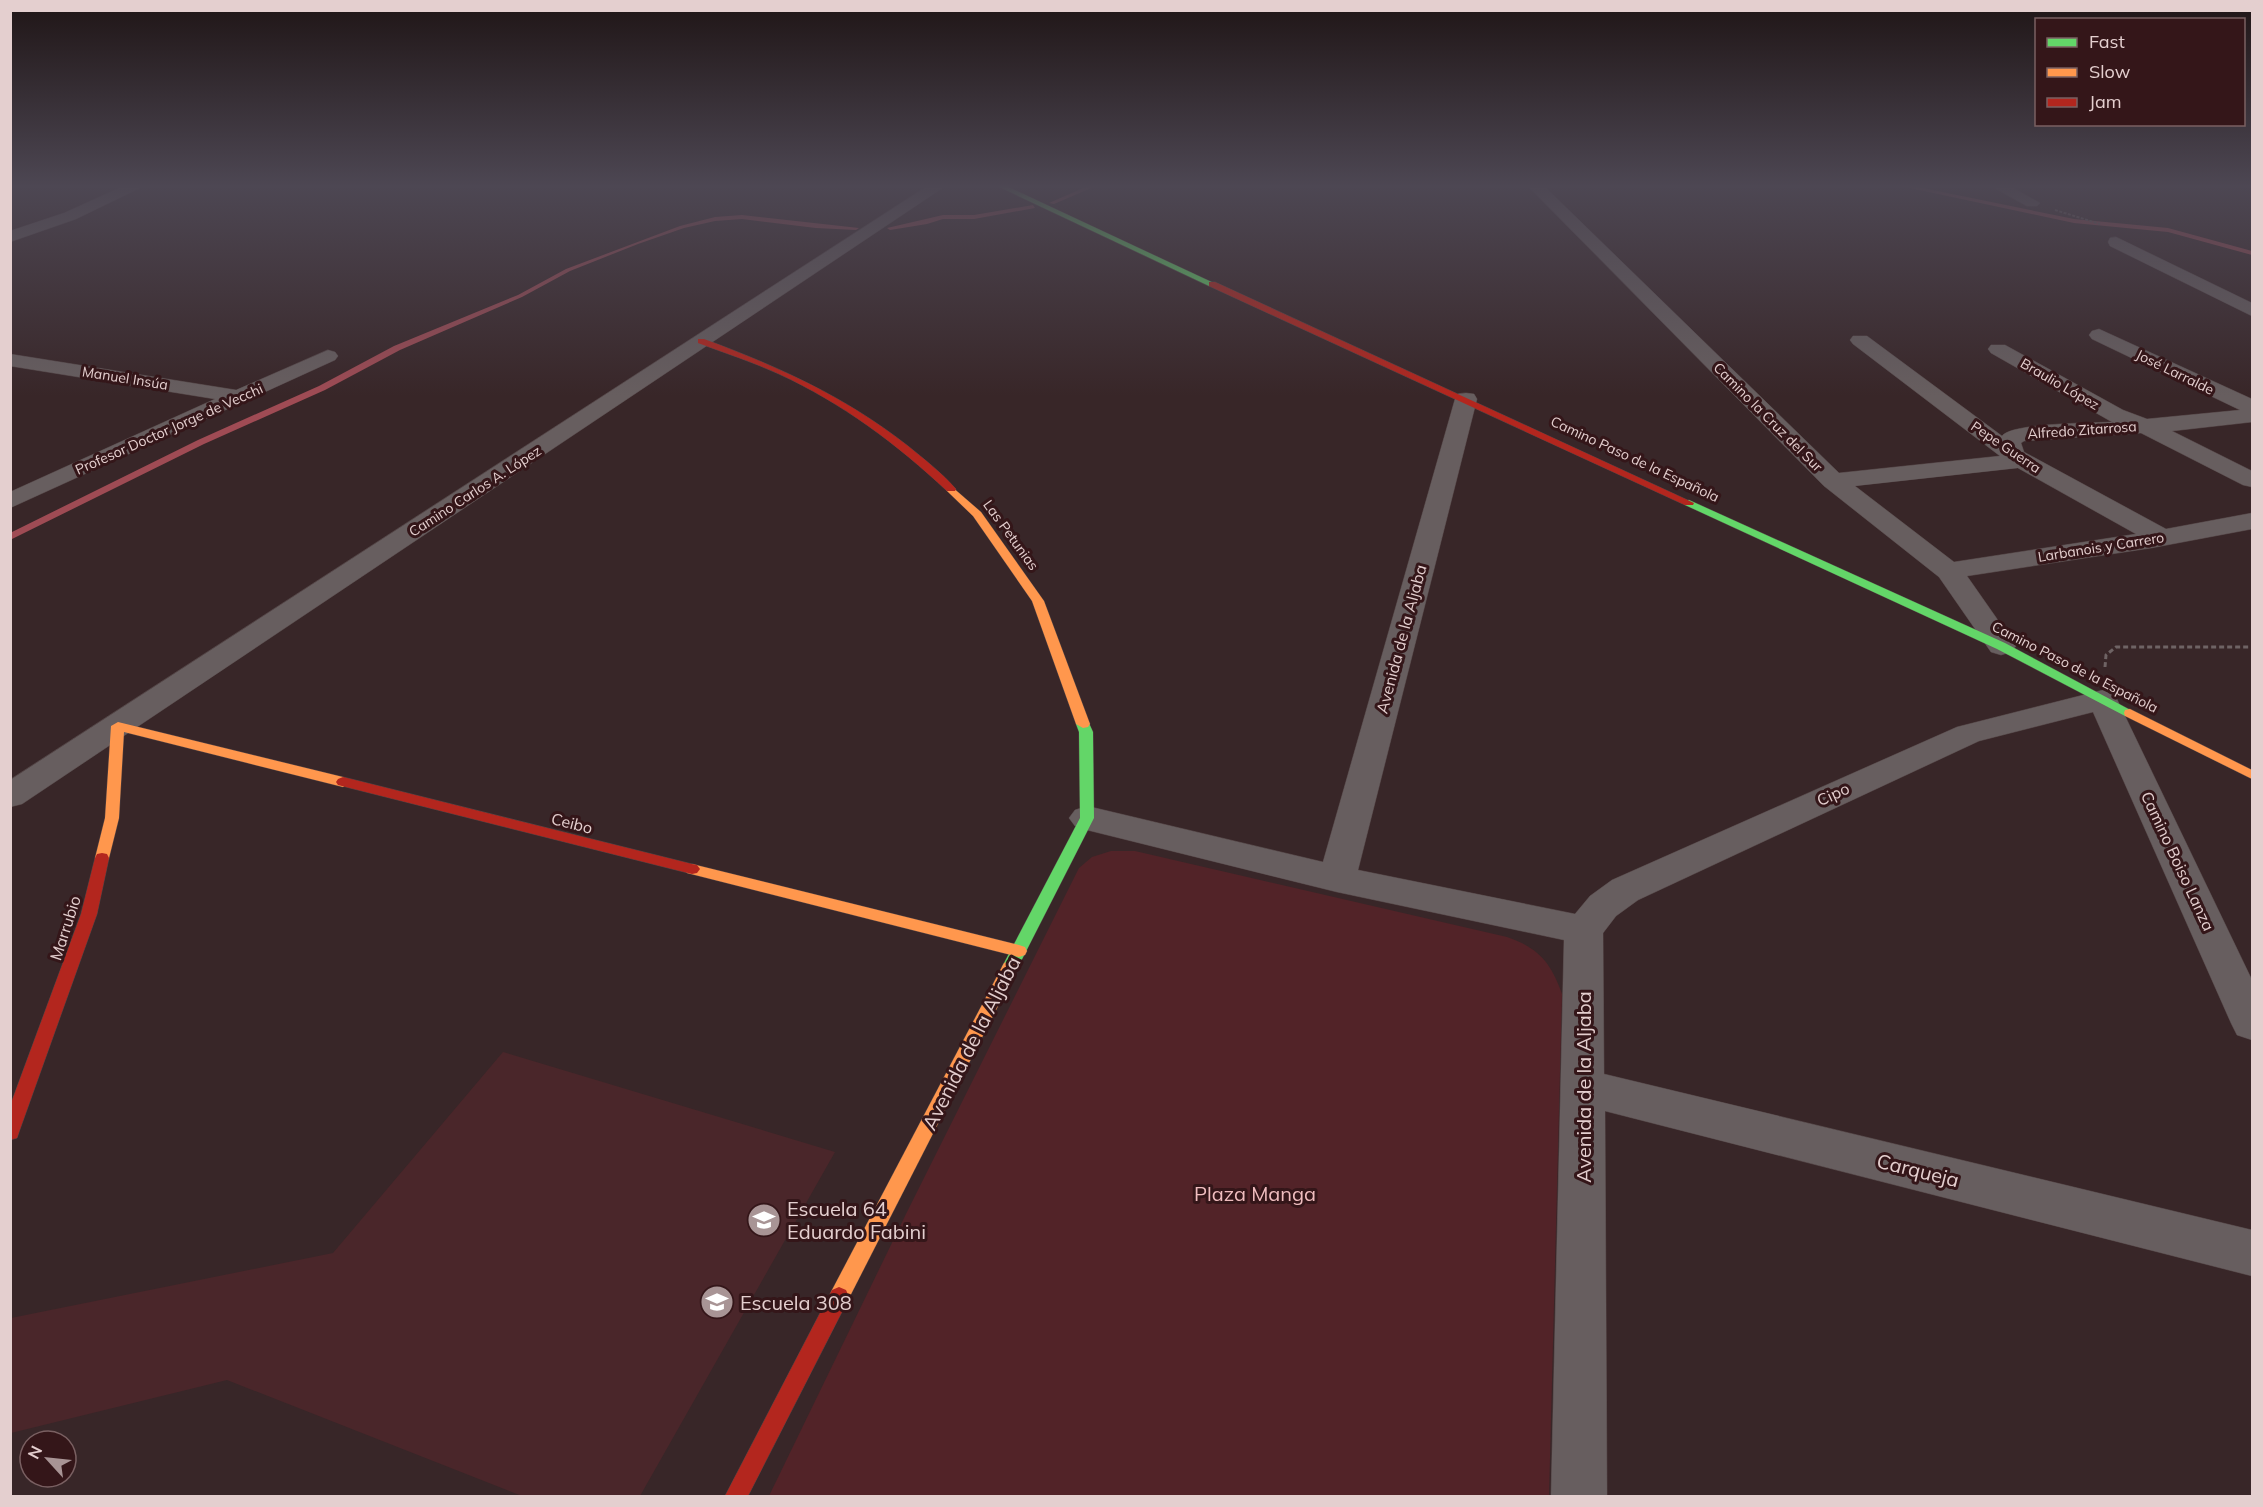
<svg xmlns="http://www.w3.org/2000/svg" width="2263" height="1507" font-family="Mulish,sans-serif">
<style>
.built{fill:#4a262a}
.green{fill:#522328}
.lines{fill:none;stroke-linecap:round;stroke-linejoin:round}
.stream{fill:#9f4b54;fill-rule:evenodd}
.street-casing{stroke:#524344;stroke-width:1}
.fast-casing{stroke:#524344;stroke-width:1}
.slow-casing{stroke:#524344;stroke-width:1}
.jam-casing{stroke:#524344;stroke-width:1}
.path-far1{stroke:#6e6364;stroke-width:2;stroke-dasharray:3 1.5;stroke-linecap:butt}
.path{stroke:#6e6364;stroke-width:3;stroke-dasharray:5 3;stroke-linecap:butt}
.street{fill:#675e5f;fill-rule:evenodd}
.fast{fill:#63d668;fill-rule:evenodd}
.slow{fill:#ff974d;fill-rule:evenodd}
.jam{fill:#b3261e;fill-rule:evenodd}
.labels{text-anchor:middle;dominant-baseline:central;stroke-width:6;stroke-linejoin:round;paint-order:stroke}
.far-street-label{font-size:14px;fill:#e4cfcf;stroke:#341619}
.street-label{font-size:16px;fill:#e4cfcf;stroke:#341619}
.near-street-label{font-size:20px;fill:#e4cfcf;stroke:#341619}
.near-park-label{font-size:20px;fill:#f0bdbf;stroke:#341619}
.near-poi-label{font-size:20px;fill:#e4cfcf;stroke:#341619;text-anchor:start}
</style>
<rect width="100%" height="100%" fill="#382628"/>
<path class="built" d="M503,1052L835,1152L640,1496H522L227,1380L11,1433V1318L333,1253Z"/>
<path class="green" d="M1111,851H1135L1507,937C1539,948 1551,963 1562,994L1549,1496H769L906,1214L1079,868L1092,857Z"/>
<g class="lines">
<g class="stream">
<path d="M1090,185H1098L1054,204L1049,203Z"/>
<path d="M1896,185H1908L2074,219L2168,228L2252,251V255L2168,232L2074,223Z"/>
<path d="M1033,205L1035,208L974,219H943L927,224L890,230L887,228L943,215H974Z"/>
<path d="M742,215L859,228L856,230L816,228L742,219L715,221L684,228L638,244L570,271L522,297L400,350L325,390L204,444L10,540V533L198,440L319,386L394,346L518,295L566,269L680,226L715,217Z"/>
</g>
<defs>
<g id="street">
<path d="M126,185H146L76,219L10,242V231L64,213Z"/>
<path d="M929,185H947L22,804L10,807V780Z"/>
<path d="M1527,185H1543L1839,473L2000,456L1853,344L1850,340L1853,336H1867L2002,436C2011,423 2092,423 2112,422L1991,353L1988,349L1991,345H2005L2123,410L2147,419L2240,410L2092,339L2089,335L2092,331L2099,329L2252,399V422L2172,431L2252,471V487L2243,485L2141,433L2024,441L2021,443L2024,452L2166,529L2252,513V529L2151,548L1967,576L2016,646L2011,652L2001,655L1991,652L1939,577L1824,486ZM2018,468L2136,534L1954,562L1855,486Z"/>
<path d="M1989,185H2008L2040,203L2037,206H2027Z"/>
<path d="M2116,237L2252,303V316L2110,246L2108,242L2110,238Z"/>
<path d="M328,350L335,352L338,356L335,360L10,508V492L215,399L10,366V354L236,390Z"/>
<path d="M1466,393L1474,394L1477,399L1358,870L1575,914L1590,896L1612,880L1957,727L2103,690L2114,693L2252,980V1040L2237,1035L2231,1023L2093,712L1979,741L1638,900L1616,916L1603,933L1604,1074L2252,1230V1276L1605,1111L1607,1496H1551L1564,940L1337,892L1087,830L1075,826L1069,818L1075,810L1087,806L1323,862L1455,399L1458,394Z"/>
</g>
<g id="fast">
<path d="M995,185H1004L1216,284L1209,286Z"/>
<path d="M1689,500L2005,643L2136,713L2135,716H2125L1997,649L1685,505L1684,503Z"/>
<path d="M1083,720L1088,721L1093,732L1094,818L1016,971L1010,973L1004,971L1002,967L1080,818L1079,732L1076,724Z"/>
</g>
<g id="slow">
<path d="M951,486L981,512L1044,601L1090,724L1088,727L1083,728L1076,724L1032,601L973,516L947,491L946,489Z"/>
<path d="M2130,709L2252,770V779L2125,716L2124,713L2125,710Z"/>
<path d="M118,722L343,777L350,782L343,787L124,732L119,818L109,858L107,862H97L95,858L105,818L111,726Z"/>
<path d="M692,864L1019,945L1025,947L1027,951L1025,955L1019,957L687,873L684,869L687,865Z"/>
<path d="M1010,961L1016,963L1018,967L846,1304L839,1307L832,1304L829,1297L832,1290L1004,963Z"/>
</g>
<g id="jam">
<path d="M1209,282H1215L1694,503L1693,505H1685L1209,286Z"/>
<path d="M698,339H704C779,367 844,396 908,446C924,459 942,473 956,489L955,491H947C897,444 842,403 779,374C753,362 725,353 698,343Z"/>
<path d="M343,777L692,864L697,865L700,869L697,873L692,874L338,785L336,782L338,779Z"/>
<path d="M102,853L107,854L109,858L97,914L19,1132L17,1138L10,1140V1106L81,914L95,858L97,854Z"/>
<path d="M839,1287L846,1290L849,1297L846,1304L748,1496H725L832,1290Z"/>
</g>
</defs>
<use href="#street" class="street-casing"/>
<use href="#fast" class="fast-casing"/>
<use href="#slow" class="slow-casing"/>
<use href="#jam" class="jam-casing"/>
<path class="path-far1" d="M2055,210L2100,224"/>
<path class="path" d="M2105,667L2106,655L2116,647H2252"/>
<use href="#street" class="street"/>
<use href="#fast" class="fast"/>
<use href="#slow" class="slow"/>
<use href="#jam" class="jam"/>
</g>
<linearGradient id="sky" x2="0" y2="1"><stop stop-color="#1f1516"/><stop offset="0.47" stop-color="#4d4753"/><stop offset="1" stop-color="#4d4753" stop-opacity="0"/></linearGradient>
<rect width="2263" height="396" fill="url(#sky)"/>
<defs>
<symbol id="school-disc" viewBox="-11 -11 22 22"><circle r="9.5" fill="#a89495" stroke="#341619"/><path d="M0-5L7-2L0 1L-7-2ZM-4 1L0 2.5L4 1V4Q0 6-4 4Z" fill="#fff"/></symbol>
</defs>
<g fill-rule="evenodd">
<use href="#school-disc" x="745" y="1201" width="38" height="38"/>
<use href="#school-disc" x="698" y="1283" width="38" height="38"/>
</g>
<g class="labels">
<g class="far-street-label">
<text transform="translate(2175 372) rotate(26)">José Larralde</text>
<text transform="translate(125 378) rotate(9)">Manuel Insúa</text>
<text transform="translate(2060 384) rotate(30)">Braulio López</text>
<text transform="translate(1768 417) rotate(45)">Camino la Cruz del Sur</text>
<text transform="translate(169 429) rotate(-24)">Profesor Doctor Jorge de Vecchi</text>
<text transform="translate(2082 430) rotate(-4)">Alfredo Zitarrosa</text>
<text transform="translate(2006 447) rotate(34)">Pepe Guerra</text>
<text transform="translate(1635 459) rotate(25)">Camino Paso de la Española</text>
<text transform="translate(475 491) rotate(-33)">Camino Carlos A. López</text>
<text transform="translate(1011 535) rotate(54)">Las Petunias</text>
<text transform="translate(2101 547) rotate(-9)">Larbanois y Carrero</text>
<text transform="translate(2075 667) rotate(27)">Camino Paso de la Española</text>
</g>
<g class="street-label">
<text transform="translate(1401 639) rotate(-75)">Avenida de la Aljaba</text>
<text transform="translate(1833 794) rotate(-25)">Cipo</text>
<text transform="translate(572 823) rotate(14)">Ceibo</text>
<text transform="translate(2178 861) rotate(65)">Camino Boiso Lanza</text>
<text transform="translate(65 928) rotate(-72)">Marrubio</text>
</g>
<g class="near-street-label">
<text transform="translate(971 1043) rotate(-63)">Avenida de la Aljaba</text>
<text transform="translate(1583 1087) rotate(-90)">Avenida de la Aljaba</text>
<text transform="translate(1918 1170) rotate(14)">Carqueja</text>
</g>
<g class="near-park-label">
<text x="1255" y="1193">Plaza Manga</text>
</g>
<g class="near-poi-label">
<text x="787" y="1208">Escuela 64<tspan x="787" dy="23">Eduardo Fabini</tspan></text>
<text x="740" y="1302">Escuela 308</text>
</g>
</g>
<rect width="2263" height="1507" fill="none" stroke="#e4cfcf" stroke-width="24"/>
<rect x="2035" y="18" width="210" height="108" fill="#341619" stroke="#7a6062" stroke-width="1.5"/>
<rect x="2047" y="38" width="30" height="9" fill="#63d668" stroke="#7a6062" stroke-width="1.5"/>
<text x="2089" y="48" font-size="18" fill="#e4cfcf">Fast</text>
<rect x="2047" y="68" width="30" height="9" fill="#ff974d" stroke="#7a6062" stroke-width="1.5"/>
<text x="2089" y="78" font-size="18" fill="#e4cfcf">Slow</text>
<rect x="2047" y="98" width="30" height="9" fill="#b3261e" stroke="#7a6062" stroke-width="1.5"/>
<text x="2089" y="108" font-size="18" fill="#e4cfcf">Jam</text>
<g transform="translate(48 1459) rotate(297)"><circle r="28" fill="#341619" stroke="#7a6062" stroke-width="1.5"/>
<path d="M0-4.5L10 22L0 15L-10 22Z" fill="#a89495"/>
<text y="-9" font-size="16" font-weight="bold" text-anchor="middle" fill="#e4cfcf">N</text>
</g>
</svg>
